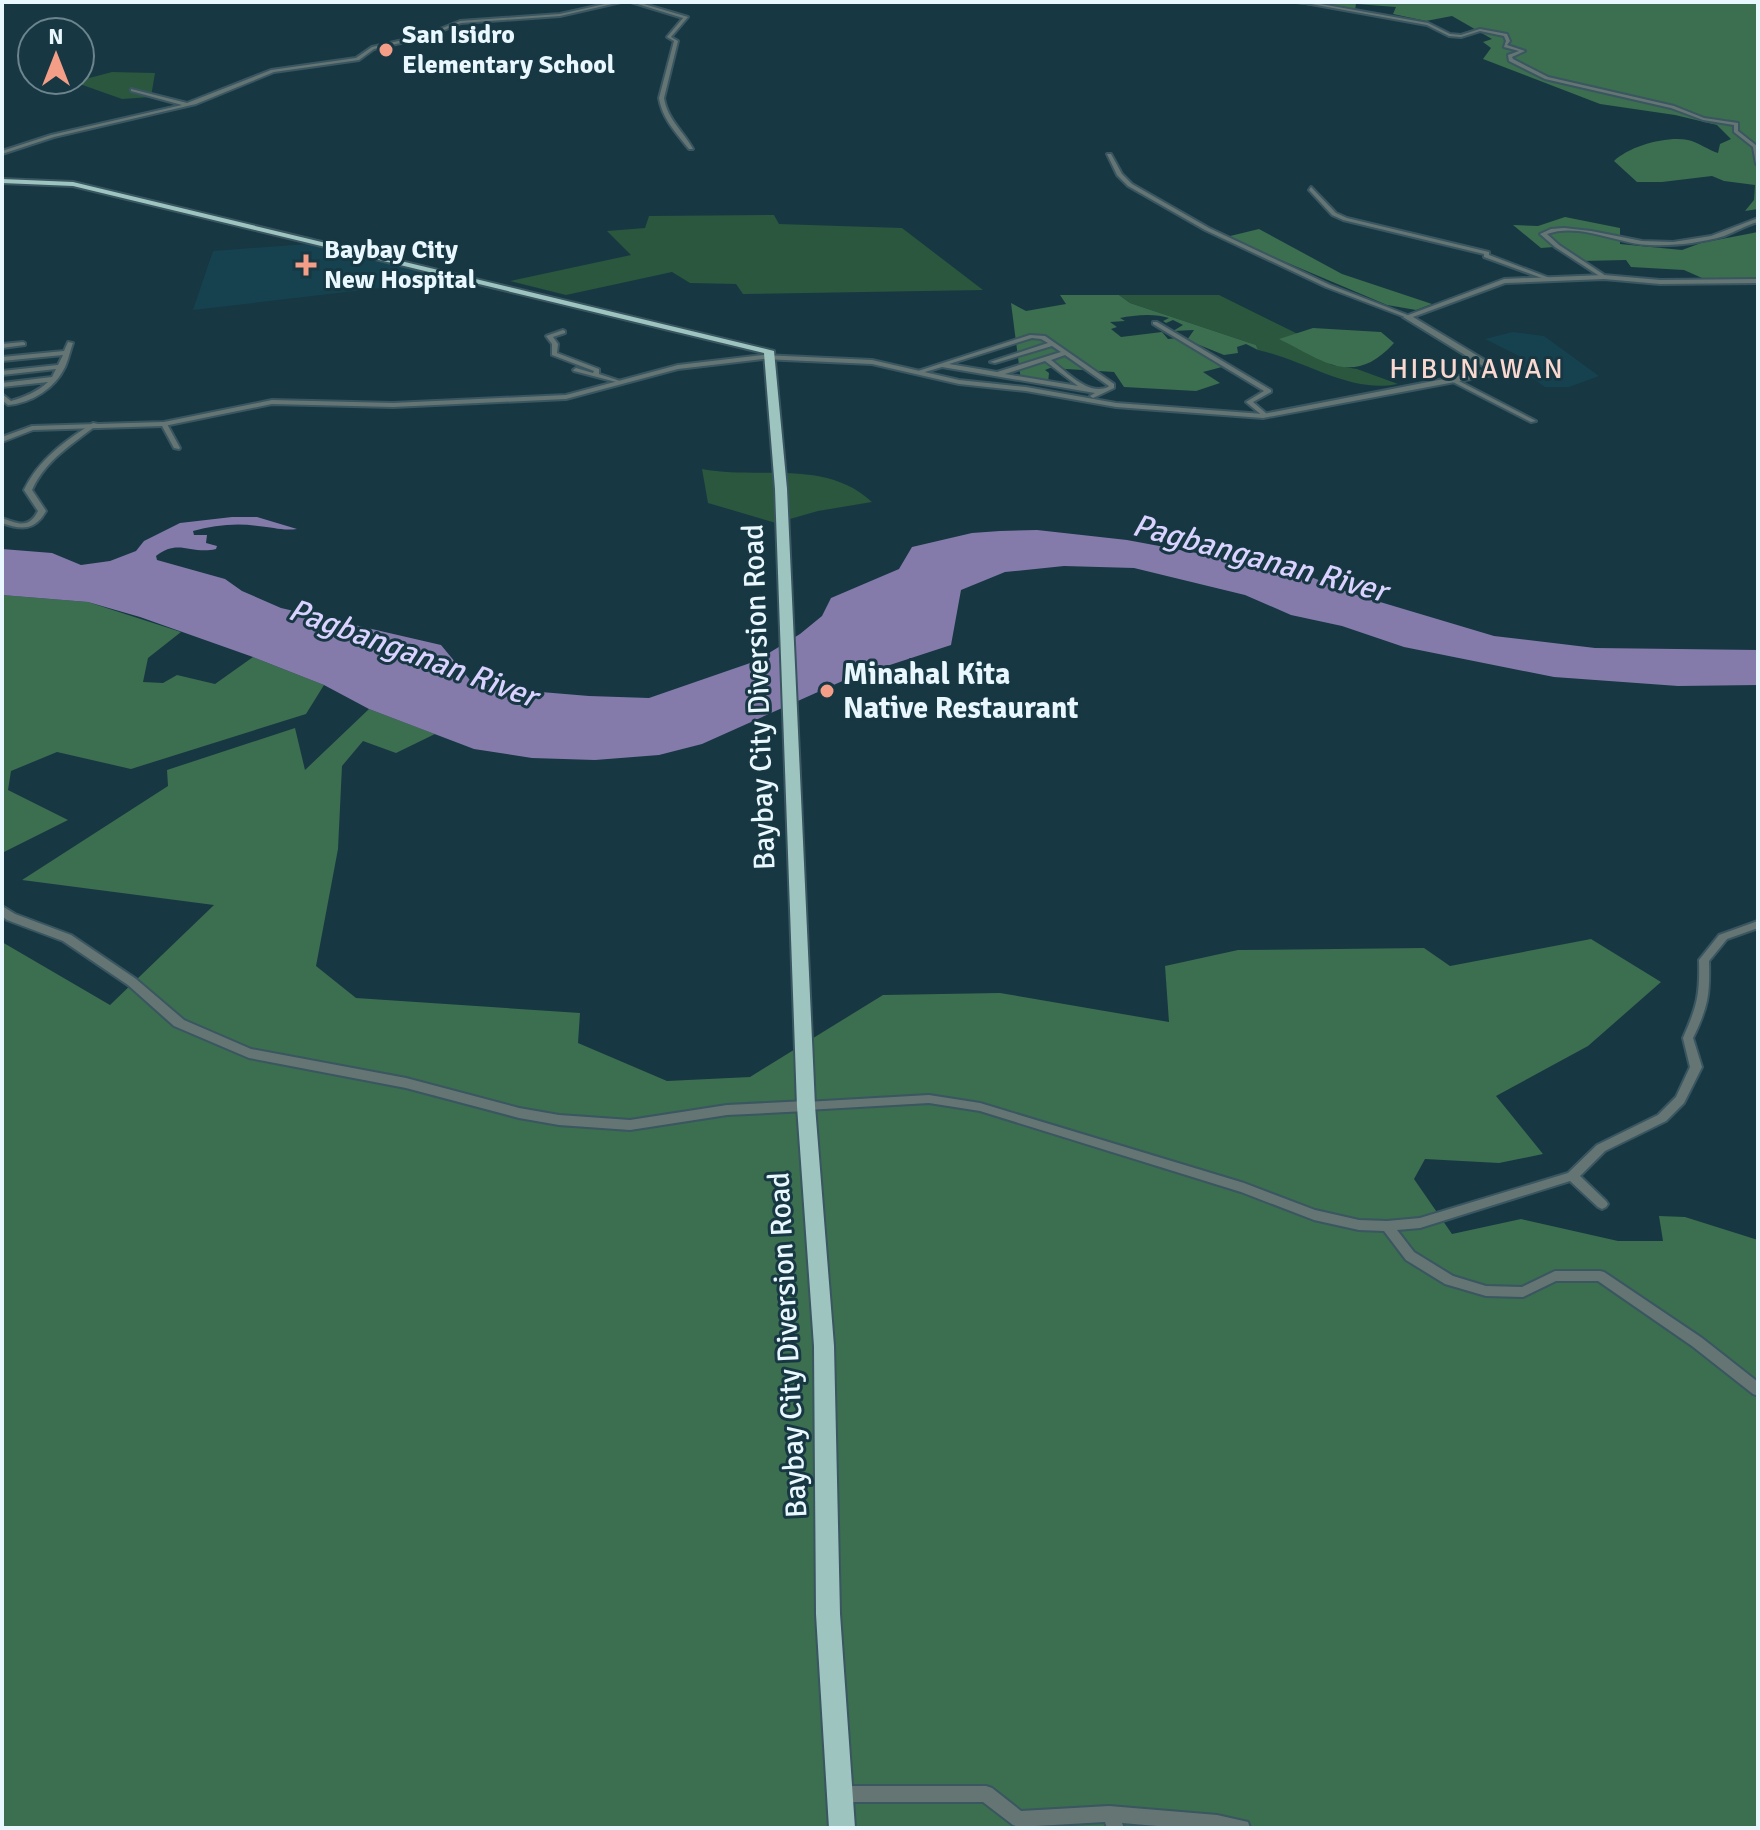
<svg xmlns="http://www.w3.org/2000/svg" width="1760" height="1830" font-family="Signika,sans-serif">
<style>
.built{fill:#164250}
.green{fill:#2a573d}
.forest{fill:#3c6e50}
.water{fill:#847bab}
.lines{fill:none;stroke-linecap:round;stroke-linejoin:round}
.minor-casing{stroke:#395661;stroke-width:4}
.tertiary-casing{stroke:#395661;stroke-width:4}
.trunk-casing{stroke:#395661;stroke-width:4}
.minor{fill:#657574;fill-rule:evenodd}
.tertiary{fill:#657574;fill-rule:evenodd}
.trunk{fill:#9ec4c0;fill-rule:evenodd}
.poi-dot{fill:#f49e88;stroke:#173743;stroke-width:3}
.labels{text-anchor:middle;dominant-baseline:central;stroke-width:6;stroke-linejoin:round;paint-order:stroke}
.far-poi-label{font-size:26px;font-weight:bold;fill:#e9f8fe;stroke:#173743;text-anchor:start}
.far-quarter-label{font-size:28px;letter-spacing:2px;fill:#fad8cf;stroke:#173743}
.poi-label{font-size:30px;font-weight:bold;fill:#e9f8fe;stroke:#173743;text-anchor:start}
.street-label{font-size:30px;fill:#e9f8fe;stroke:#173743}
.water-label{font-size:32px;font-style:italic;fill:#dad2ff;stroke:#173743}
</style>
<rect width="100%" height="100%" fill="#173743"/>
<g class="built">
<path d="M320,243L458,279L193,310L213,251Z"/>
<path d="M1513,332L1544,336L1599,376L1569,387H1545L1524,372L1521,357L1485,339Z"/>
</g>
<g class="green">
<path d="M112,72L155,73L151,97L122,99L74,82Z"/>
<path d="M774,215L779,224L902,228L983,290L743,294L736,284L690,283L672,272L566,295L510,281L631,255L607,231L645,228L649,216Z"/>
<path d="M1119,295H1219L1298,334L1281,339L1332,365L1357,369L1398,384C1350,394 1305,360 1258,350L1256,345L1130,303Z"/>
<path d="M702,469C758,480 825,458 872,502L818,511L776,523L708,503Z"/>
</g>
<g class="forest">
<path d="M1276,2H1758V209L1745,211L1754,200L1755,185L1724,181L1712,176L1662,182H1637L1614,161C1630,146 1666,136 1688,140C1698,142 1708,150 1718,153L1720,144L1731,139L1717,125L1675,115L1600,104L1483,59L1491,48L1483,42L1492,39L1452,16L1426,21L1393,14L1396,7L1356,4L1355,10Z"/>
<path d="M1565,217L1620,228V244L1682,250L1701,243L1758,232V280L1737,278L1711,282L1684,270L1631,267L1626,260L1582,261L1554,247L1541,248L1513,225L1538,226Z"/>
<path d="M1259,229L1342,274L1432,304L1416,310L1387,305L1226,237Z"/>
<path d="M1060,295H1119L1130,303L1256,345L1258,350L1246,344L1237,347L1238,353L1224,355L1187,340L1194,330L1173,331L1183,325L1173,320L1166,323L1163,321L1169,318C1155,313 1134,315 1120,318L1125,321L1110,322L1117,327L1111,329L1121,337L1162,332L1168,339L1180,338L1222,367L1203,372L1220,383L1196,391L1124,387L1114,372L1050,368L1045,370L1049,373L1048,383L1021,381L1011,303L1026,311L1066,304Z"/>
<path d="M1313,328L1381,332L1394,343C1353,388 1324,361 1279,339Z"/>
<path d="M2,595L88,602L181,632L148,658L143,682L163,683L177,675L215,684L253,657L324,685L306,714L131,769L57,752L11,771L8,790L68,820L2,853Z"/>
<path d="M369,709L435,734L396,753L363,741L342,766L338,849L316,966L356,998L580,1013L578,1043L667,1081L750,1077L883,995L1000,993L1169,1022L1165,966L1238,950L1424,948L1450,966L1591,939L1661,982L1588,1046L1496,1096L1543,1154L1499,1163L1425,1159L1414,1179L1452,1234L1521,1219L1618,1241H1663L1659,1216L1685,1217L1758,1240V1828H2V942L110,1005L214,905L22,880L168,786L167,770L295,728L305,770Z"/>
</g>
<path class="water" d="M232,517H257L297,529C282,531 273,527 258,526C237,523 214,525 193,531L194,535H207L206,543L217,546L216,549C191,555 178,538 156,556L157,560L225,579L242,591L281,608L441,645L470,680L504,689L589,696L649,698L756,661L800,634L822,616L831,598L899,569L912,547L972,533L1000,531L1037,530L1127,540L1299,572L1350,593L1494,636L1595,648L1758,650V685L1678,686L1554,677L1404,647L1342,626L1291,615L1245,595L1134,568L1064,566L1005,572L961,590L951,645L847,679L702,744L659,755L595,760L532,758L474,749L369,709L324,685L253,657L140,617L88,602L2,595V549L52,553L81,565L110,561L136,551L144,541L180,523Z"/>
<g class="lines">
<defs>
<g id="minor">
<path d="M614,2H621L560,16L461,23L427,37L374,49L359,60L274,72L196,104L54,137L2,154V151L51,135L182,105L131,91V89L187,103L271,70L356,58L372,47L425,35L460,21L560,14Z"/>
<path d="M631,2H637L688,17L671,37L678,41L664,98C667,119 684,132 693,149H689C676,133 662,118 659,98L674,41L667,37L683,18Z"/>
<path d="M1300,2H1309L1428,23L1450,34L1461,35L1480,29L1507,34L1510,41L1507,45L1525,51L1512,57L1513,59L1548,77L1674,106L1704,118L1738,123V131L1757,146L1758,165L1756,164L1753,147L1734,132V125L1703,120L1671,108L1545,79L1509,61L1508,55L1519,51L1504,47L1506,41L1504,36L1480,31L1461,37L1449,36L1427,25Z"/>
<path d="M1107,154H1111L1122,174L1132,184L1209,228L1330,285L1410,316L1405,317L1326,287L1205,230L1128,186L1117,175Z"/>
<path d="M1311,187L1336,213L1347,218L1489,252V255L1555,280L1550,281L1484,257V254L1343,220L1332,215L1309,190Z"/>
<path d="M1758,218V222C1746,225 1735,232 1724,236C1700,243 1675,246 1650,245C1617,244 1580,222 1547,234L1559,245L1606,276L1607,277L1604,279L1555,247L1540,234L1551,229L1564,228L1591,231L1642,241L1673,242L1711,236Z"/>
<path d="M1153,322H1157L1271,390V392L1253,402L1268,415V417H1264L1246,402L1264,391L1153,324Z"/>
<path d="M563,330L565,331V333L553,337L558,344L557,353L599,369V374L620,381V383L574,371L573,370L576,368L593,373L594,371L552,355V344L546,336Z"/>
<path d="M1030,335L1045,336L1114,384V388L1093,398L1090,396L1095,393L942,367L918,374L915,372ZM1032,338L1041,339L1048,343L990,362L995,363L1052,346L1061,352L997,372L949,364ZM1065,355L1109,386L1108,387C1088,396 1067,372 1051,360ZM1045,361L1078,386L1005,374Z"/>
<path d="M23,342L25,343V345L2,348V344Z"/>
<path d="M68,342L73,343C70,351 68,361 65,367C55,388 32,403 8,405L2,400V394L11,401C25,397 37,392 48,382L2,387V383L52,377L56,369L2,375V371L58,365L63,355L2,361V357L64,351Z"/>
<path d="M1451,379H1455L1536,421L1531,422L1451,381Z"/>
<path d="M93,423L98,424C73,444 46,459 32,490L46,511C35,531 21,530 2,523V518C18,524 29,529 38,511L24,490C39,459 65,441 93,423Z"/>
<path d="M162,423L167,424L180,448L179,449L174,448L161,424Z"/>
<path d="M1758,921V928L1727,939L1709,961C1710,995 1708,1007 1693,1038L1702,1067L1684,1103L1666,1121L1605,1151L1580,1176L1606,1201L1608,1204L1606,1207L1602,1209L1598,1207L1570,1181L1420,1228L1397,1230L1414,1252L1453,1276L1486,1286L1522,1287L1555,1271H1600L1604,1272L1702,1338L1758,1382V1396L1753,1394L1692,1346L1598,1281H1556L1523,1297L1486,1296L1445,1284L1406,1260L1384,1231L1359,1230L1314,1220L1241,1192L980,1111L929,1103L806,1110L802,1109L800,1106L802,1103L806,1102L929,1095L980,1103L1244,1183L1315,1210L1359,1220L1387,1221L1420,1218L1568,1173L1597,1145L1658,1115L1676,1097L1690,1067L1683,1038C1697,1006 1700,995 1699,960L1719,935Z"/>
<path d="M842,1786H986L992,1788L1021,1811L1109,1806L1217,1815L1248,1822L1250,1828H1181L1122,1823L1124,1828H1107L1105,1822L1019,1827L1013,1825L983,1802H842L836,1800L834,1794L836,1788Z"/>
</g>
<g id="tertiary">
<path d="M1604,275L1660,280L1758,279V283L1660,284L1604,279L1505,283L1413,317L1493,365L1492,375L1263,418L1116,407L1026,391L959,384L872,364L763,359L678,369L566,399L393,407L272,404L164,426L33,430L2,442V437L32,426L164,422L272,400L393,403L566,395L678,365L763,355L872,360L959,380L1026,387L1116,403L1263,414L1485,371L1486,368L1403,317L1504,279Z"/>
<path d="M2,906L15,914L71,935L136,979L184,1020L251,1049L406,1078L519,1108L559,1115L630,1120L727,1105L806,1101L811,1102L813,1106L811,1110L806,1111L727,1115L630,1130L559,1125L519,1118L406,1088L249,1058L174,1026L128,985L63,941L7,920L2,916Z"/>
</g>
<path id="trunk" d="M2,179L73,182L774,351L787,489L815,1106L834,1346L840,1614L855,1828H829L816,1614L814,1346L797,1106L775,489L764,353L73,186L2,183Z"/>
</defs>
<use href="#minor" class="minor-casing"/>
<use href="#tertiary" class="tertiary-casing"/>
<use href="#trunk" class="trunk-casing"/>
<use href="#minor" class="minor"/>
<use href="#tertiary" class="tertiary"/>
<use href="#trunk" class="trunk"/>
</g>
<g class="poi-dot">
<circle cx="386" cy="50" r="8"/>
<path d="M302 253h8v8h8v8h-8v8h-8v-8h-8v-8h8z"/>
<circle cx="827" cy="691" r="8"/>
</g>
<g class="labels">
<g class="far-poi-label">
<text x="402" y="35">San Isidro<tspan x="402" dy="30">Elementary School</tspan></text>
<text x="324" y="250">Baybay City<tspan x="324" dy="30">New Hospital</tspan></text>
</g>
<g class="far-quarter-label">
<text x="1477" y="369">HIBUNAWAN</text>
</g>
<g class="poi-label">
<text x="843" y="674">Minahal Kita<tspan x="843" dy="34">Native Restaurant</tspan></text>
</g>
<g class="street-label">
<text transform="translate(759 697) rotate(-92)">Baybay City Diversion Road</text>
<text transform="translate(788 1345) rotate(-93)">Baybay City Diversion Road</text>
</g>
<g class="water-label">
<text transform="translate(1260 558) rotate(15)">Pagbanganan River</text>
<text transform="translate(413 653) rotate(20)">Pagbanganan River</text>
</g>
</g>
<rect width="1760" height="1830" fill="none" stroke="#e9f8fe" stroke-width="8"/>
<g transform="translate(56 56)"><circle r="38" fill="#173743" stroke="#6b848e" stroke-width="2"/>
<path d="M0-6L14 30L0 20L-14 30Z" fill="#f49e88"/>
<text y="-12" font-size="22" font-weight="bold" text-anchor="middle" fill="#e9f8fe">N</text>
</g>
</svg>
